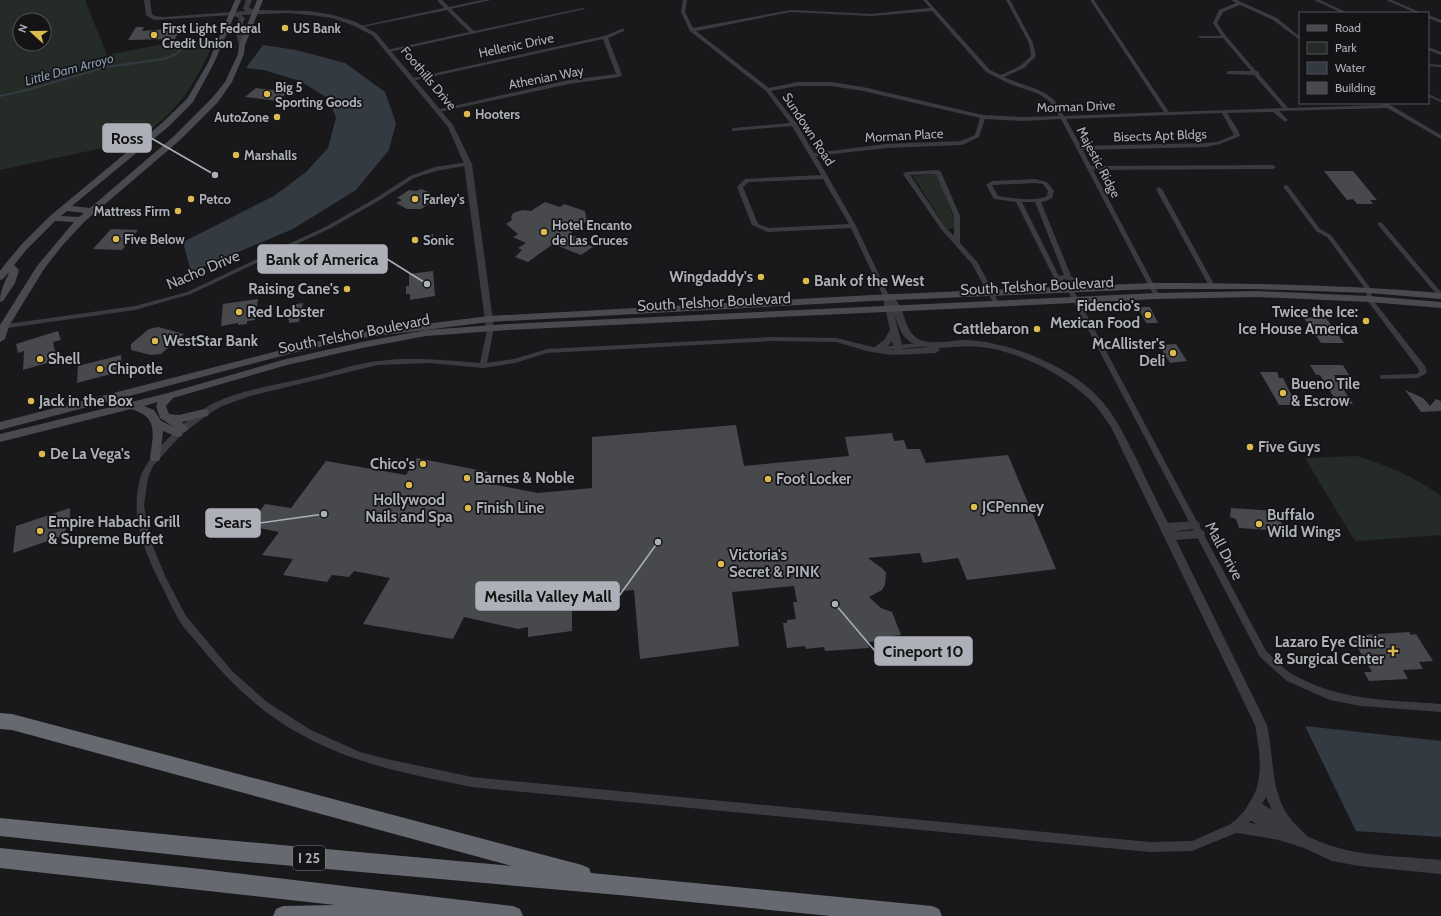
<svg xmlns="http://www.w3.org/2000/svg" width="1441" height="916" font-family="Cabin,sans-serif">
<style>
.green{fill:#252c27;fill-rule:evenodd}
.water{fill:#343a42}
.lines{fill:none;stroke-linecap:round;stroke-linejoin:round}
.stream{stroke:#343a42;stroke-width:2}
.building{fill:#48494d}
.minor{fill:#3a3b3f;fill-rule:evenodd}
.tertiary{fill:#3a3b3f;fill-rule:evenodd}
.secondary{fill:#494a4f;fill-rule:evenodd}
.motorway{fill:#676970;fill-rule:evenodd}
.poi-dot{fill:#ddba4f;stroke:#141416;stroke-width:1.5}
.labels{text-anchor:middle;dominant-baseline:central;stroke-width:3.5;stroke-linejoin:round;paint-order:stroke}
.far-poi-label{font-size:13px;font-weight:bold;fill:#adb0b9;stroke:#141416;text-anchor:start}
.far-street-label{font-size:13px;fill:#adb0b9;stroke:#141416}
.far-water-label{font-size:13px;font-style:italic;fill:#889aaf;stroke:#141416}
.shield{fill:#141416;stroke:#7f8188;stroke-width:1}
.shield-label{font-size:14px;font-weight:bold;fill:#adb0b9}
.street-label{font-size:15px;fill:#adb0b9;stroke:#141416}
.poi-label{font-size:15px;font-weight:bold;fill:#adb0b9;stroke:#141416;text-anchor:start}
.leader{fill:none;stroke:#adb0b9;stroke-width:1.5}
.callout-dot{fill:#adb0b9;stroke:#141416;stroke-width:1.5}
.callout{fill:#adb0b9;stroke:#adb0b9;stroke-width:1.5}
.callout-label{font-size:16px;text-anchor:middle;font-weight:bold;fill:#111}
</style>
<rect width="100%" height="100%" fill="#19191b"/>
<g class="green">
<path d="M0,0H85L107,55L169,43L216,40C205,59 197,79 184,96C170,115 150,130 132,145L130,142L0,170ZM20,20H44V44H20Z"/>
<path d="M937,174L954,219V228L947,229L913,176Z"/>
<path d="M1357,456C1388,466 1414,476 1441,496V535L1355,541L1305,458Z"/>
</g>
<g class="water">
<path d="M263,45L296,50L345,63L385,92L396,123L389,150L356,190L293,229L191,272L183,242L274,196L306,172L328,148L336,118L329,99L300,81L264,70L246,68Z"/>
<path d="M1305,726L1441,741V837L1356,831Z"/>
</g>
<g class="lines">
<g class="stream">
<path d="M1428,95L1441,101"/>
<path d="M0,96L27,90L106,67L164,59L176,54L186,44"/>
</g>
</g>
<g class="building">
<path d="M136,27H144L142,31L168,29V30L178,29L177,31H179L175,39L128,40Z"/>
<path d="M256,88L288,92L278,101L245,97Z"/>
<path d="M1324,171H1353L1377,200H1370L1373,204H1357L1353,199L1347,200Z"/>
<path d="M421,189L431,193V203L421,209H407L396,203L402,200L397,198L409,190L416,191Z"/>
<path d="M545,202L560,207L564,204L585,211L587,221L570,234L588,242L586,244L593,247L581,255L553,244L528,262L515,257L522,250L518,248L526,243L513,237L518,234L506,224L512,220L511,217L513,213L522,210L531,211Z"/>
<path d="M111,229L138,230L122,250L93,249Z"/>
<path d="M433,234V241L423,243L424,235Z"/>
<path d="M433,271L435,296L410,300V294H406V286H409V274Z"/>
<path d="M258,299L255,320L247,321V324L238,325V323L221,326L223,304Z"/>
<path d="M303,303L299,322L289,323V320H288L291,305Z"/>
<path d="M1138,307H1150L1158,323H1146Z"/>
<path d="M1324,317L1326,318L1344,343H1321L1304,318Z"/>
<path d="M158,327L184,334L161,354L151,355L131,350V344L149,329Z"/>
<path d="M58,331L61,340L53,342L57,360L23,370L24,351L18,353L16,344Z"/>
<path d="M1176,344L1187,361L1170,363L1159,345Z"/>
<path d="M121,355L122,371L77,383L78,366Z"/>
<path d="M1310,365H1343L1349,375H1334L1353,404H1338L1320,375H1316Z"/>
<path d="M1260,372H1277L1279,378H1283L1294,400H1290L1293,405H1279Z"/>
<path d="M1405,390L1423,398L1430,406L1436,399L1441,401V411L1421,412Z"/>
<path d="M736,425L744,466L849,456L845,437L892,433L894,441L904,440L907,449H920L926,463L1008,455L1056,569L967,580L958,558L923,563L920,553L868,558L883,569L886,573L885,585L882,590L869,597L881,608L892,612L901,635L884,637L885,641L868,642L869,648L825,651L824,647L806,649L805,646L787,648L783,623H787V620L796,619L793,602H797L794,586L732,592L739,646L640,659L634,590L572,595V631L528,637V627L518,629L464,617L453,639L363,624L390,578L354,571L349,577L332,575L327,582L283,575L293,559L262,555L279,532L249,526L265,504L291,508L326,461L406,475L417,458L488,472L481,482L538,493L592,488V437Z"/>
<path d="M70,508V523L62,536L13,553L16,526Z"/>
<path d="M1231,508L1277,511L1284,531L1239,528L1236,519L1230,517Z"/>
<path d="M1409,632L1411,635L1416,634L1433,661L1419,662L1423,669L1403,670L1408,679L1369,681L1364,672H1372L1353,640L1366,639L1363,635Z"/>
</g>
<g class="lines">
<g class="minor">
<path d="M437,0H442L449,7L482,0H491L451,9L474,31L583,8L585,9L389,52H387V50L469,32L447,10L363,27L361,26L444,8Z"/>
<path d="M683,0H687L685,12L693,28L791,10L871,14L930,8L923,0H927L990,70L1001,75L1020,66L1031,56L1029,43L1006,0H1010L1033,43L1036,56L1024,68L1004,77C1020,85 1041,87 1054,100C1058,104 1061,111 1064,116L1164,112L1090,0H1094L1169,112L1283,108L1254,75L1227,74V72L1229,71H1251L1223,38H1200L1198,37L1200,36H1221L1213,23L1219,10L1236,3L1231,0H1237L1277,18L1300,37V40L1273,20L1240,5L1223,12L1217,23L1226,36L1256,71L1259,72V74L1288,108L1383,105V103H1387L1441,135V139L1387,108L1279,111L1288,120L1285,122L1273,112L1227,113L1238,130L1240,136L1220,144L1206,147L1083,150L1091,166L1273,165L1276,167L1273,169L1093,170L1160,296L1157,298L1154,296L1061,119L1022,121L985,119L979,137L962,145L886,148L816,156L856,226L890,298L887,300L884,298L851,228L768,232L752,225L737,187L745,179L821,175L792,126L732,131V129L734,128L790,123L766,91L690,31L681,12ZM932,11L986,72L1010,84L1039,94L1050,102L1059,116L1022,117L983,115L863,87L831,82H797L769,88L696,31L791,12L871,16ZM797,86H831L863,91L980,118L975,135L961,141L886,144L814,153L797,124L771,91ZM1222,113L1234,135L1217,142L1206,143L1081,146L1066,119ZM823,179L849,224L769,228L758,224L743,187L749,182Z"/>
<path d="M1314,0H1320L1348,13H1342Z"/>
<path d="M1386,0H1392L1422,13H1416Z"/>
<path d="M1428,15L1441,20V23L1428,18Z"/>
<path d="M622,29H624V31L608,38L622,75L619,77L569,84L439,112L436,110L569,80L616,74L603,39L412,81L409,79L604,36Z"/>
<path d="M1428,47L1441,52V55L1428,50Z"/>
<path d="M1428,64L1441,65V67L1428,66Z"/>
<path d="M468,162L470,163V165L436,171L414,178L380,200L331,228L191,294L135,310L0,329V325L135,306L187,292L327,226L376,198L410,176L435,167Z"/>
<path d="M938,170L941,172L960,216V243L978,263L999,303L998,304H994L972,264L941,229L903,174L906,172ZM936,174L954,216V236L945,227L910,175Z"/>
<path d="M1035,179L1047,182L1054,191L1052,198L1046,201L1041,202L1071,276L1090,289V291C1081,292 1074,280 1064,279L1057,286L1055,292H1051V285L1055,280L1016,202L994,199L986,185L992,181ZM1035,183L1043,184L1048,191L1047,196C1036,202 1011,198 998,196L992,185ZM1022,202H1035L1064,275L1059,276Z"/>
<path d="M1286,185L1288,186L1320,229L1331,235L1371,289L1372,299L1425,366L1427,373L1418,378L1381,379L1380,377L1381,375H1384L1417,374L1419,372L1418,368L1367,300L1366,290L1327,237L1316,231L1284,188L1283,187Z"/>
<path d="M1159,187L1162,189L1215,286L1214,287L1212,288L1209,286L1156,189Z"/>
<path d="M1380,222L1382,223L1441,292V298L1439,297L1378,225V223Z"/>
<path d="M1071,289L1074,291L1266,651C1275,659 1284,670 1294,675C1339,701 1391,700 1441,704V712L1361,706L1330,700L1287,681L1260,657L1068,291Z"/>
<path d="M488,326H490L494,328L487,363L514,359L547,349L771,337L836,338L877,348L880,347L927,342L931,344L927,346L889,350H899L903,352L902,354L891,355L867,351L836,342L771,341L547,353L515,363L483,368L429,363L378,365L250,396L222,406L207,415L181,435L153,466L148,478L144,505L146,519L151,542L166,578L186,616L233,672L267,702L311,730L360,752L387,759L472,777L1150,842L1192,841L1233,823L1247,808L1252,807L1251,805L1252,801L1256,800L1288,820L1289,824L1288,828L1284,829L1280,828L1256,811L1255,816L1241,831L1192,851L1150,852L472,787C414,775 356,765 304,736C262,714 228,681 198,644C192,636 184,629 179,620C174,611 169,602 165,592C147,558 129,518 140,479C147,453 192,413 216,402C245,389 279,384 310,377C332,372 357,363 379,361C412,356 446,360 480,363Z"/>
</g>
<g class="tertiary">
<path d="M144,0H150L152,14L155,16L164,17L246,11L243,9L246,0H252L249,8L256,10L310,11L333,15L356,22L376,33L453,125L472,164L494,328L493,330L490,331L486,328L464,164L448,127L372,35L352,25L332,18L310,15L287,13L241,15L245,18L241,29L245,45L242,47L239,45L235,29L239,18L232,15L154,20L146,15Z"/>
<path d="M887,295C909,301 899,333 923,341C935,344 949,341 962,340C973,340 984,341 995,344C1026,350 1075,372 1097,396C1115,414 1125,437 1137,460C1147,481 1157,502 1168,523L1195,521L1199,522L1200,525L1199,528L1172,532L1200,530L1204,531L1205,534L1204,537L1200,538L1176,540L1267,725C1273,752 1271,780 1282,805C1287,817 1298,827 1307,836C1309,838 1315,839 1318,841C1355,857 1401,856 1441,860V874L1359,866L1332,861L1304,848L1279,840L1232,832L1230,827L1232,822L1237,820L1256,824L1246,817L1244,812C1248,804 1253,798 1256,790C1263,769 1259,747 1255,725L1111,427C1104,417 1097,406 1088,398C1062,373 1017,351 981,347C967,345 953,347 938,348L940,350L936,353L899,355L895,352L892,341C888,347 879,354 872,352L871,350L884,340L890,330L883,299L884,296ZM894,313C901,334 904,345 930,347L903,349ZM1266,797L1278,824L1259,810Z"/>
</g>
<g class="secondary">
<path d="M235,0H241L214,63L193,102L168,127L72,206L90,208L173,137L212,98L225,82L238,54L239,45L257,0H263L245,45L244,54L232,82L218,102L179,141L84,222L61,247L44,269L9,326L5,339L0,342V325L37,266L74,222L55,221L27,249L14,265L19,270L15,283L3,301L0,302C0,289 5,283 9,272L3,279L0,280V271L6,263L21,245L50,216L162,123L187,99L208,63ZM67,211L84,213L79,217L61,216Z"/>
<path d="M1152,283C1249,283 1345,285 1441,293V299L1369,293L1253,289H1152L872,301L489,322L361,338L293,353L0,430V422L293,347L361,332L489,316L872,295Z"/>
<path d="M1258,291L1369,296L1441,302V308L1369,302L1258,297L1157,299L508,330L426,336L362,348L287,365L173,398L166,406L169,414L179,415L204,409L208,410L209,413L208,416L182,422L188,428L187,431L183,432L182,436L178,437L163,431L160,458L159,461H151L150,458C153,434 159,417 131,409L0,442V434L168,393L286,359L362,342L426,330L508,324L1157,293ZM158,402L156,406L160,418L174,427L161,421L154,410L144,406Z"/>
</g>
<g class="motorway">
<path d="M0,713L12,714L582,865L589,868L591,873L932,906L939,909L942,916H831L619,895L214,859L0,836V818L214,839L512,866L12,730L0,729Z"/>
<path d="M0,848L201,869L513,906L520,909L523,916H273L276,909L283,906L335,905L0,868Z"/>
</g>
</g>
<g class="poi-dot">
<circle cx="285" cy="28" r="4"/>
<circle cx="154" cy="35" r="4"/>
<circle cx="267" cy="94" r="4"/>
<circle cx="467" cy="114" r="4"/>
<circle cx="277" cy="117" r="4"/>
<circle cx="236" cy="155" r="4"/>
<circle cx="191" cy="199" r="4"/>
<circle cx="415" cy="199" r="4"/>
<circle cx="178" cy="211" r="4"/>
<circle cx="544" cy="232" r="4"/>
<circle cx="116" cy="239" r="4"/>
<circle cx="415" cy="240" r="4"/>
<circle cx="761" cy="277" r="4"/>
<circle cx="806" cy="281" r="4"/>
<circle cx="347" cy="289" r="4"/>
<circle cx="239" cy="312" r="4"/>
<circle cx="1148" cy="315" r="4"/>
<circle cx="1366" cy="321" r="4"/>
<circle cx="1037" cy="329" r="4"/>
<circle cx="155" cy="341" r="4"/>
<circle cx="1173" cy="353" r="4"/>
<circle cx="40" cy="359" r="4"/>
<circle cx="100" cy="369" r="4"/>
<circle cx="1283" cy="393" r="4"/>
<circle cx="31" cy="401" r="4"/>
<circle cx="1250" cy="447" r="4"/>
<circle cx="42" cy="454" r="4"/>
<circle cx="423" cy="464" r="4"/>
<circle cx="467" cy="478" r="4"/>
<circle cx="768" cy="479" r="4"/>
<circle cx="409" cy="485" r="4"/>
<circle cx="974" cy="507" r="4"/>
<circle cx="468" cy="508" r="4"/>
<circle cx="1259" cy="524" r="4"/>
<circle cx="40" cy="531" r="4"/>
<circle cx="721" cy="564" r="4"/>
<path d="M1391 645h4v4h4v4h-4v4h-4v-4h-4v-4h4z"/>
</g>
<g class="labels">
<g class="far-poi-label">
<text x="162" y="28">First Light Federal<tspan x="162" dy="15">Credit Union</tspan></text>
<text x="293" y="28">US Bank</text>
<text x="275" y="87">Big 5<tspan x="275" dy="15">Sporting Goods</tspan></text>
<text x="475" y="114">Hooters</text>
<text x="269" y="117" text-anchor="end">AutoZone</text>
<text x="244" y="155">Marshalls</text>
<text x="199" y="199">Petco</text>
<text x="423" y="199">Farley's</text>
<text x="170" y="211" text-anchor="end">Mattress Firm</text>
<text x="552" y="225">Hotel Encanto<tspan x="552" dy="15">de Las Cruces</tspan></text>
<text x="124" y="239">Five Below</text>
<text x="423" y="240">Sonic</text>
</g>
<g class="far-street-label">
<text transform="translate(516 45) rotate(-12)">Hellenic Drive</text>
<text transform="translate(546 77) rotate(-11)">Athenian Way</text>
<text transform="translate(429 78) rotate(50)">Foothills Drive</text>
<text transform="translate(1076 106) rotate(-2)">Morman Drive</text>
<text transform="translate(809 129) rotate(57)">Sundown Road</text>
<text transform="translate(904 135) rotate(-3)">Morman Place</text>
<text transform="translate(1160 135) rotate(-2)">Bisects Apt Bldgs</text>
<text transform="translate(1099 162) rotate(62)">Majestic Ridge</text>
</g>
<g class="far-water-label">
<text transform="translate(69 69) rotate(-15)">Little Dam Arroyo</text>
</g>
<rect class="shield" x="293" y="846" width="32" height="24" rx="3"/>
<g class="shield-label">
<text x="309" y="858">I 25</text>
</g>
<g class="street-label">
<text transform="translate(203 270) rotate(-23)">Nacho Drive</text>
<text transform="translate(1037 286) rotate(-3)">South Telshor Boulevard</text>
<text transform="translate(714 302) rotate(-3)">South Telshor Boulevard</text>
<text transform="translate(354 334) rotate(-11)">South Telshor Boulevard</text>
<text transform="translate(1224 551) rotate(62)">Mall Drive</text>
</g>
<g class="poi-label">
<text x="753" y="277" text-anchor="end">Wingdaddy's</text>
<text x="814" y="281">Bank of the West</text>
<text x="339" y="289" text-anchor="end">Raising Cane's</text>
<text x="1140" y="306" text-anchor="end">Fidencio's<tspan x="1140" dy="17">Mexican Food</tspan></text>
<text x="247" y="312">Red Lobster</text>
<text x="1358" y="312" text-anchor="end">Twice the Ice:<tspan x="1358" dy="17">Ice House America</tspan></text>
<text x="1029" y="329" text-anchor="end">Cattlebaron</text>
<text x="163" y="341">WestStar Bank</text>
<text x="1165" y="344" text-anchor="end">McAllister's<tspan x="1165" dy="17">Deli</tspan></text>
<text x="48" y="359">Shell</text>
<text x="108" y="369">Chipotle</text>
<text x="1291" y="384">Bueno Tile<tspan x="1291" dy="17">&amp; Escrow</tspan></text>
<text x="39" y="401">Jack in the Box</text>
<text x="1258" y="447">Five Guys</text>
<text x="50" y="454">De La Vega's</text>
<text x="415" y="464" text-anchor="end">Chico's</text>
<text x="475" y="478">Barnes &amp; Noble</text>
<text x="776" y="479">Foot Locker</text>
<text x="409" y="500" text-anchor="middle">Hollywood<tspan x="409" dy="17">Nails and Spa</tspan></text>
<text x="982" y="507">JCPenney</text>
<text x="476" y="508">Finish Line</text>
<text x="1267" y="515">Buffalo<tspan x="1267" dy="17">Wild Wings</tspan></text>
<text x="48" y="522">Empire Habachi Grill<tspan x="48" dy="17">&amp; Supreme Buffet</tspan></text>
<text x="729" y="555">Victoria's<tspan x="729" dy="17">Secret &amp; PINK</tspan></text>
<text x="1384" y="642" text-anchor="end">Lazaro Eye Clinic<tspan x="1384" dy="17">&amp; Surgical Center</tspan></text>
</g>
</g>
<path class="leader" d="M215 175L151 138M427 284L387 259M324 514L260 523M658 542L619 596M835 604L875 651"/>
<g class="callout-dot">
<circle cx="215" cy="175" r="4"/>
<circle cx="427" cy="284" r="4"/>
<circle cx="324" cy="514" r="4"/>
<circle cx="658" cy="542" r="4"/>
<circle cx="835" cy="604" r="4"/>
</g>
<g class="callout">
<rect x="103" y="124" width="48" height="28" rx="4"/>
<rect x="258" y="245" width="129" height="28" rx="4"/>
<rect x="206" y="509" width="54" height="28" rx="4"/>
<rect x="476" y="582" width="143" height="28" rx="4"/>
<rect x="875" y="637" width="97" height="28" rx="4"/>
</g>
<g class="callout-label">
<text x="127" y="144">Ross</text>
<text x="322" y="265">Bank of America</text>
<text x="233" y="528">Sears</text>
<text x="548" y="602">Mesilla Valley Mall</text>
<text x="923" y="657">Cineport 10</text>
</g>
<rect x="1299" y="12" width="130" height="92" fill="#141416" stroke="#515257"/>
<rect x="1307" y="25" width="20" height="6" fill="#494a4f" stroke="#515257"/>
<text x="1335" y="32" font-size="12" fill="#adb0b9">Road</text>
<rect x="1307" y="42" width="20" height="12" fill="#252c27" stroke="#515257"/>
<text x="1335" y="52" font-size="12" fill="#adb0b9">Park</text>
<rect x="1307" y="62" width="20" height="12" fill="#343a42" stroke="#515257"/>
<text x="1335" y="72" font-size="12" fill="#adb0b9">Water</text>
<rect x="1307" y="82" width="20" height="12" fill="#48494d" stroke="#515257"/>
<text x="1335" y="92" font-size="12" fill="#adb0b9">Building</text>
<g transform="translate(32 32) rotate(291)"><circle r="19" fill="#141416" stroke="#515257"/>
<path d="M0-3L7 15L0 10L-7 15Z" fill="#ddba4f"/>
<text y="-6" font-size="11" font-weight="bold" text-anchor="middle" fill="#adb0b9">N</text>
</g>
</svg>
